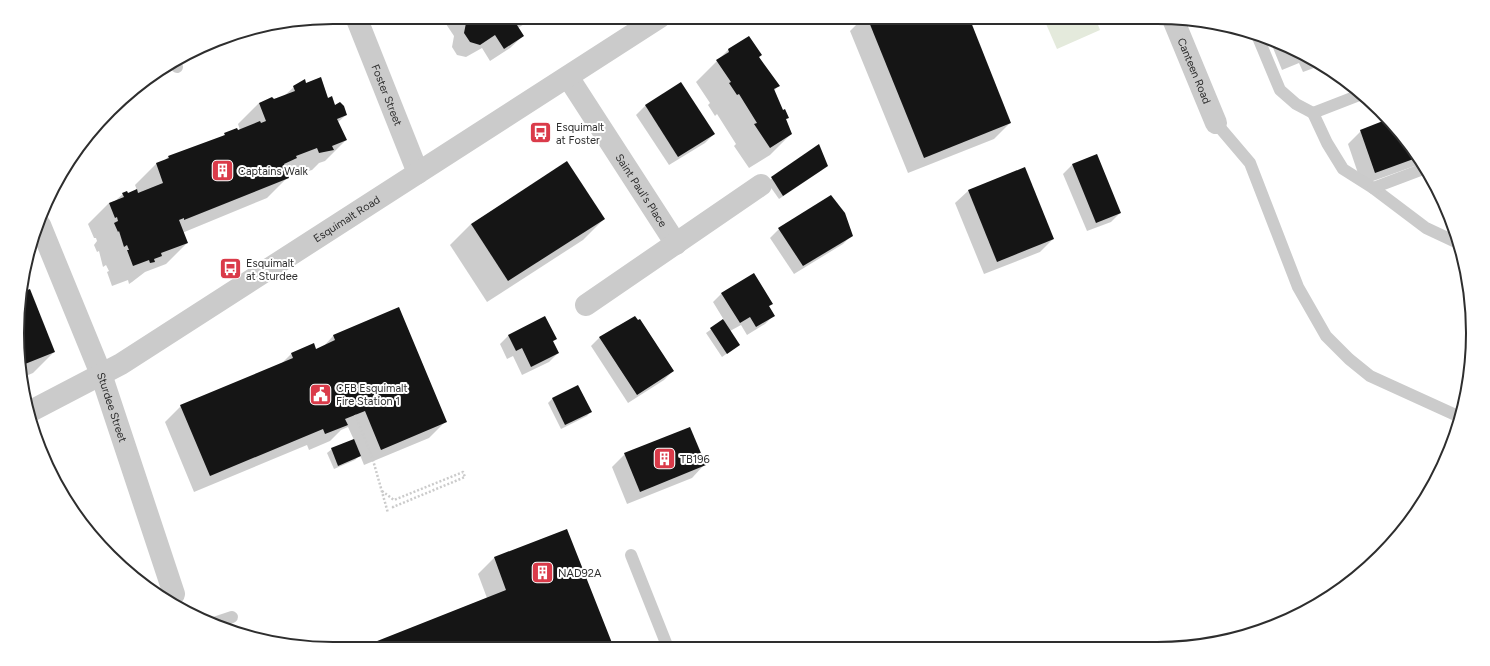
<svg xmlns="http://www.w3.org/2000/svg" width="1490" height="666" font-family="Figtree,sans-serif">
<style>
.green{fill:#e4eadc}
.shadow{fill:#0003}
.building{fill:#151515}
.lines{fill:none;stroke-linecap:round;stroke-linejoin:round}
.path{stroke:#cbcbcb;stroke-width:2.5;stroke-dasharray:2 2;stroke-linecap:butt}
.service{stroke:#cbcbcb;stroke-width:12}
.minor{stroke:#cbcbcb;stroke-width:22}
.tertiary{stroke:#cbcbcb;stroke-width:22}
.labels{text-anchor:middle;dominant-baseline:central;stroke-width:4;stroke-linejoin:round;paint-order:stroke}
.street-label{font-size:11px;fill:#2e2e2e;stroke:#fff}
.poi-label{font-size:11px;fill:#2e2e2e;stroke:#fff;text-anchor:start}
.rim{fill:none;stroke:#2e2e2e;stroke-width:2}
</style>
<rect width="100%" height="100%" fill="#fff"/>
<path class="green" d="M1043,17H1095L1100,30L1057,49Z"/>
<g class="shadow">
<path d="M453,17H535L518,28L523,36L510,48L490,61L482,48L466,57L457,55L452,47L454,36L446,24Z"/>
<path d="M857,17H967L1010,123L994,139L908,173L850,31L859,22Z"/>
<path d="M1269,38L1278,41L1322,65L1303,72L1299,63L1282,70Z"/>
<path d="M728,50L758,57L778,86L774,91L782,112L788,118L785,120L791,134L770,155L749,168L734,146L736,144L717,114L715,116L708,105L710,103L696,82Z"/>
<path d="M681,83L714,134L705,143L669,165L636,115L645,106Z"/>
<path d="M306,84L328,99L346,115L337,123L346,140L325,161L319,163L312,170L298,174L296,168L286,172L288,177L267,198L182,233L187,243L166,264L145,272L132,282L129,284L128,280L112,286L107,272L109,271L106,265L103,267L99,251L97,252L94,245L97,241L96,238H94L88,224L109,203L115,201L123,194H127L137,190L135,185L156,164L164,161L168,157L221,138L225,134L240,130L238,124L259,103L284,96L294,87Z"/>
<path d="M1390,121L1423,163L1362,185L1348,144L1361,131Z"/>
<path d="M818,145L822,170L779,199L767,182Z"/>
<path d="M1097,155L1120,213L1111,222L1087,231L1063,174L1072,165Z"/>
<path d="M968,191L1053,239L1040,252L984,274L955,203Z"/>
<path d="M1444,204L1449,212L1450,215L1441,211Z"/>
<path d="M604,219L583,240L487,302L450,245L471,224Z"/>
<path d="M779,229L852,235L843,244L794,274L770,238Z"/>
<path d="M22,293L54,352L33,373L21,378Z"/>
<path d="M722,293L771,304L768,307L773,316L765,324L747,335L741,325L730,331L739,345L722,357L706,333L724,320L713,302Z"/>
<path d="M398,309L445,422L429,438L364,465L360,455L355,460L334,469L327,453L332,449L354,440L348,427L341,430L330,441L309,450L307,445L194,492L165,422L181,406L281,364L292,353L315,350L323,347L333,336Z"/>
<path d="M617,326L673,371L664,380L628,403L591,346L600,337Z"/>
<path d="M509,335L556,339L552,342L558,353L549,362L522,375L513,356L507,359L500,344Z"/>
<path d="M578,386L591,411L587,416L561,429L548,403L552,399Z"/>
<path d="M625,454L704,465L692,478L627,504L612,467Z"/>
<path d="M566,530L613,648L359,649L487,598L478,574L494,558Z"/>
</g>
<g class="building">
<path d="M462,17H530L517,25L524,36L504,49L495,35L480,45L470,42L464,33L466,23Z"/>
<path d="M867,17H969L1011,123L924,158Z"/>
<path d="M749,36L762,55L759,57L780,86L774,89L783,110L785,109L789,118L786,119L792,134L770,148L754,124L757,123L739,94L737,95L729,83L731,82L716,60L729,52L728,49Z"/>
<path d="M321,77L328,98L332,96L335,105L340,102L344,106L347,115L337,119L347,140L332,146L334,150L319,153L317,148L296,156L297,158L284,164L289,178L184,220V218L179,220L188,243L161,253L162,256L154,259L155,262L150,263L149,260L133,266L127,250H129L127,245L124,247L119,231L118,232L114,223L118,221L117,217L115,218L109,203L124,197L122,193L127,191L128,193L137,189L138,193L163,183L156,163L169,158L168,156L225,135L224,133L237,128L238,130L260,121L261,123L266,121L259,103L272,97L274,99L295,91L293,86L305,79L306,83Z"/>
<path d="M681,82L715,134L678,157L645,105Z"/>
<path d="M1388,119L1419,157L1375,173L1360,130Z"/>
<path d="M819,144L828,166L783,196L771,177Z"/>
<path d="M1097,154L1121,213L1096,223L1072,164Z"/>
<path d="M567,161L605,219L508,281L471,224Z"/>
<path d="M1025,167L1054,239L997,262L968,190Z"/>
<path d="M831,195L845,213L853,236L803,266L778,228Z"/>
<path d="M754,273L773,304L769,306L775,316L756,327L750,317L740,323L721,293Z"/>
<path d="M30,289L55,352L20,366L22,292Z"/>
<path d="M399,307L447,422L381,450L365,411L345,419L348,425L325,434L323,429L210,476L180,405L293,358L291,353L314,343L316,349L335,340L333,335Z"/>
<path d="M545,316L557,339L553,341L559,353L531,367L522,348L516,351L508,335Z"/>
<path d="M635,316L638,320L640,319L674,371L637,395L599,337Z"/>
<path d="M723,319L740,345L727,354L710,328Z"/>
<path d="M578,385L592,412L565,425L552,398Z"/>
<path d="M690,427L706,465L640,492L624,453Z"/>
<path d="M354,439L361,456L338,466L331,448Z"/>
<path d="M65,490L69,502L60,491Z"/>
<path d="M567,529L614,648L357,649L506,590L494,557Z"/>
</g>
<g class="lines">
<g class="path">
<path d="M355,415L371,453L388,513"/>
<path d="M382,491L394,500L463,472L465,477L393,507L394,510"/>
</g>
<g class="service">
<path d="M1257,35L1280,90L1296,104L1313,113"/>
<path d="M174,60L177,67"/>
<path d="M1362,94L1313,113L1327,143L1343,169L1373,188L1426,228L1458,243"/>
<path d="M1216,123L1250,163L1298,287L1326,336L1349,359L1370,376L1460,417"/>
<path d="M1373,188L1426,168"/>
<path d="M631,555L668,648"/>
<path d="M211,624L232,617"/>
</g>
<g class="minor">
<path id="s1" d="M356,17L418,173"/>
<path id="s2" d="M1173,19L1216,123"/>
<path id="s3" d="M568,77L676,244"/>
<path id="s4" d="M40,225L101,374L174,594"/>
<path d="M586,305L761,185"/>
</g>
<path class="tertiary" id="s5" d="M29,412L121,364L660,17"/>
</g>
<defs>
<symbol id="bus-square" viewBox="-11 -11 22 22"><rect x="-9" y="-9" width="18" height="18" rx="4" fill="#da3b4a" stroke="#fff"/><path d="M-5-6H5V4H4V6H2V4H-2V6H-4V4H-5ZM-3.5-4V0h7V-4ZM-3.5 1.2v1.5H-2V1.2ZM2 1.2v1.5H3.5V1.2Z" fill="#fff"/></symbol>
<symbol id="building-square" viewBox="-11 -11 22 22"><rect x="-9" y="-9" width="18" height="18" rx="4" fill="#da3b4a" stroke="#fff"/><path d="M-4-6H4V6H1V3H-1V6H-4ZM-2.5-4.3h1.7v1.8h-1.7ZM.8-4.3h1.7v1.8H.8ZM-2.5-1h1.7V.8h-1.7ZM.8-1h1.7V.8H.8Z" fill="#fff"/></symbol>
<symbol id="civic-square" viewBox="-11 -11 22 22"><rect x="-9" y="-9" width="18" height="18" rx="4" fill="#da3b4a" stroke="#fff"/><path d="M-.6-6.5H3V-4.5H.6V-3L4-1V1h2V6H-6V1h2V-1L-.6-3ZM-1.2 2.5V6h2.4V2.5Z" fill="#fff"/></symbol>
</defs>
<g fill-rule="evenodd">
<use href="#bus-square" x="528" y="120" width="25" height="25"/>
<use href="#building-square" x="210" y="158" width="25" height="25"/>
<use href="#bus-square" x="218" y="256" width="25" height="25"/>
<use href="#civic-square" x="308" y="382" width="25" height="25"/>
<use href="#building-square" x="652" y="446" width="25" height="25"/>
<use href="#building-square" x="530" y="560" width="25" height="25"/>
</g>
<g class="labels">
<g class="street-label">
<text stroke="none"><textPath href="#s2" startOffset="56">Canteen Road</textPath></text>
<text stroke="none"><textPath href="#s1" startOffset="84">Foster Street</textPath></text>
<text stroke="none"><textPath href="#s3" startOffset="135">Saint Paul's Place</textPath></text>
<text stroke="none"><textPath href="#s5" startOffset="372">Esquimalt Road</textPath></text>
<text stroke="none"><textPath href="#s4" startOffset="196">Sturdee Street</textPath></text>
</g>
<g class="poi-label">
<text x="556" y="127">Esquimalt<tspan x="556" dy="13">at Foster</tspan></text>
<text x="238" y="171">Captains Walk</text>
<text x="246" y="263">Esquimalt<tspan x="246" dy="13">at Sturdee</tspan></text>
<text x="336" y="388">CFB Esquimalt<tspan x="336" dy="13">Fire Station 1</tspan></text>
<text x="680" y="459">TB196</text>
<text x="558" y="573">NAD92A</text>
</g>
</g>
<path d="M0 0H1490V666H0ZM333 24H1157A309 309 0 0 1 1466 333V333A309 309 0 0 1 1157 642H333A309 309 0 0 1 24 333V333A309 309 0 0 1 333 24Z" fill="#fff" fill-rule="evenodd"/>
<path class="rim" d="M333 24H1157A309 309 0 0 1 1466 333V333A309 309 0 0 1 1157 642H333A309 309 0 0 1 24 333V333A309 309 0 0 1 333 24Z"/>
</svg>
